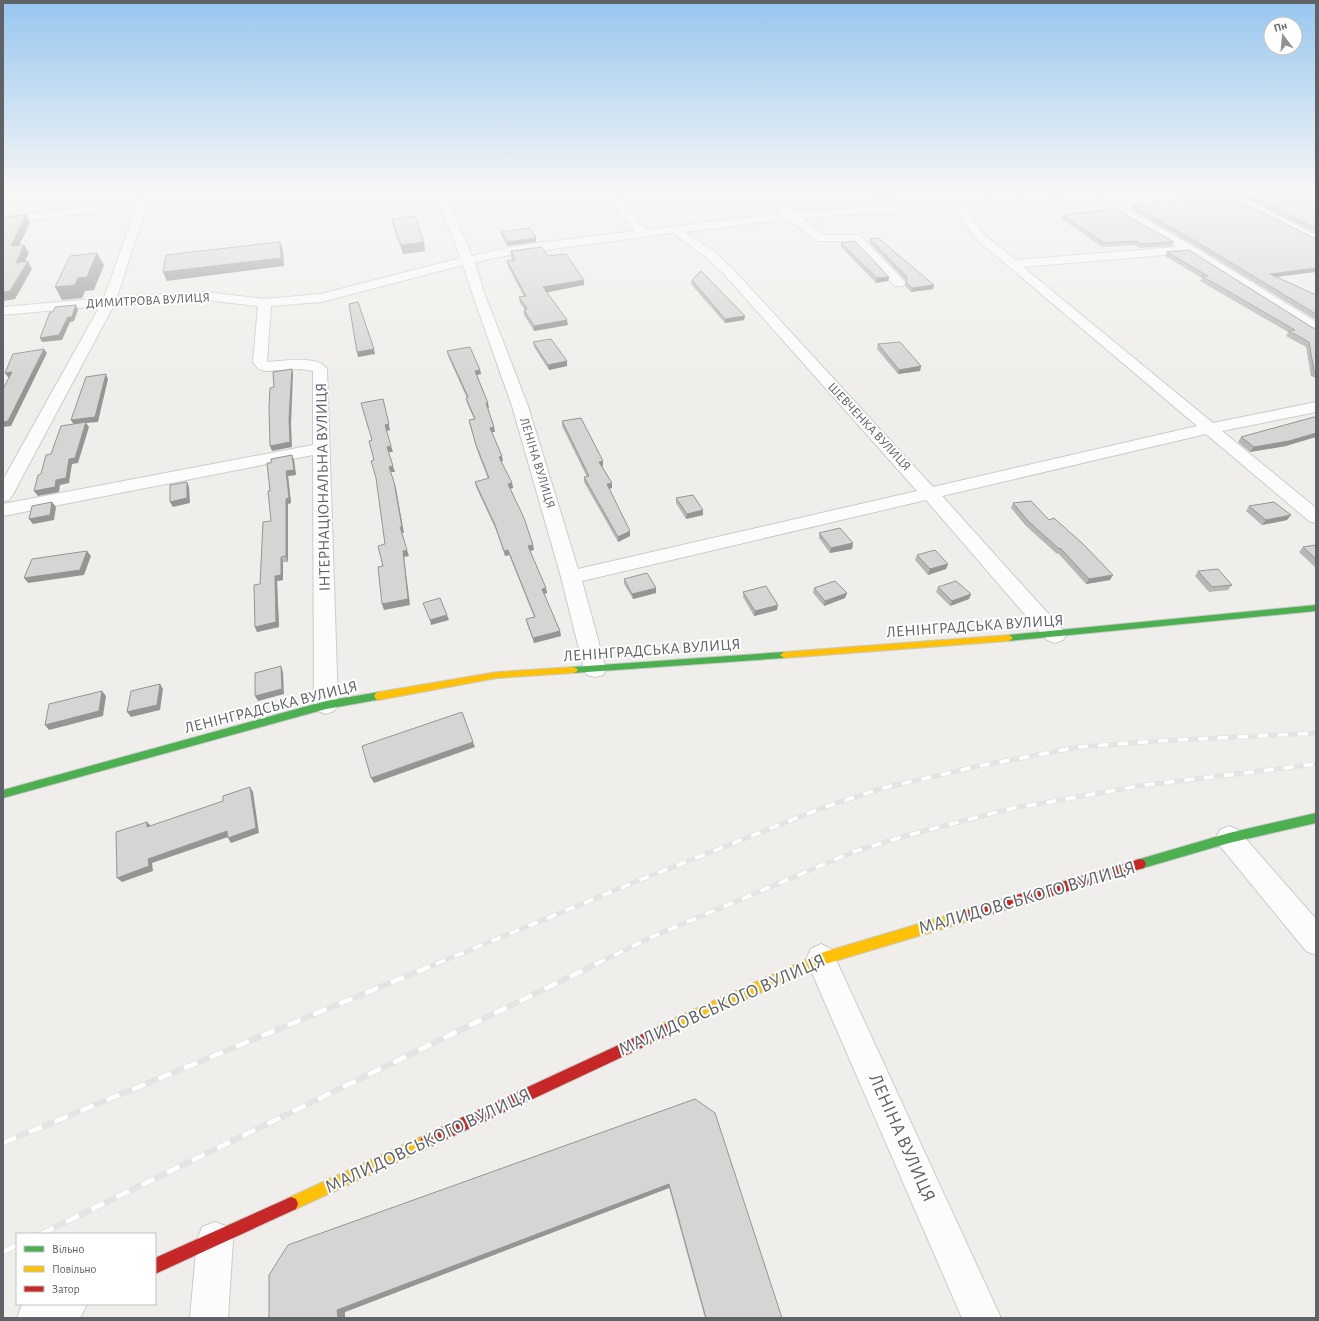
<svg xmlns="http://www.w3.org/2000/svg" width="1319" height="1321" font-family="'Alegreya Sans',sans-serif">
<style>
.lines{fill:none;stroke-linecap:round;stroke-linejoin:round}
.street-casing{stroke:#cbcccc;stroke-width:2}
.fast-casing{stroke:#cacacb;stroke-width:2}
.slow-casing{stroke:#cacacb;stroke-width:2}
.jam-casing{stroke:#cacacb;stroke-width:2}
.street{fill:#fdfcfc;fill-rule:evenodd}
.fast{fill:#4caf50;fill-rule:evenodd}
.slow{fill:#ffc107;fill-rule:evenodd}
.jam{fill:#c62828;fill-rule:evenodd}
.rail-far1-casing{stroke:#e4e4e4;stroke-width:5}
.rail-casing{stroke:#e4e4e4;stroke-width:6}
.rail-far1{stroke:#fff;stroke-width:3.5;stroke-dasharray:10;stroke-linecap:butt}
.rail{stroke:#fff;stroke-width:4.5;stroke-dasharray:14;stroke-linecap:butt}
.wall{fill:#b8b7b5}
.shaded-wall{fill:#969594}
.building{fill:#d6d5d3;stroke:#969594}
.labels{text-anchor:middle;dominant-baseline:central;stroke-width:4;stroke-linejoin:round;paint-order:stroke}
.far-street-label{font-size:13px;fill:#5f6368;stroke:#fff}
.street-label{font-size:16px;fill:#5f6368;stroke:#fff}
.near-street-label{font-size:19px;fill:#5f6368;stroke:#fff}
</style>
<rect width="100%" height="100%" fill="#efeeea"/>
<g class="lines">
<defs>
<g id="street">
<path d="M141,193H151L117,297L205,292L265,299L321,294L461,258L435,193H445L472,256L515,246L635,231L604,193H614L646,230L782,213L759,193H770L794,212L931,203H960L1049,193H1081L1080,195L1114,203L1130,211L1194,247L1316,322V332L1311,331L1187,253L1023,267L1213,423L1316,402V412L1222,431L1316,508V523L1309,521L1206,434L942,496L1063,630L1066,635L1063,640L1055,643L1047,640L926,500L582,581L606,669L603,675L595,677L587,675L584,669L561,577L512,406L471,290L463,265L321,302L271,306L267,361L269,362C283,361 318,355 327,369L338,705L334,711L326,714L318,711L314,705L313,455L3,516V504L313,445V371L300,369L265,371C259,370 256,367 253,362L258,306L205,300L114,305L12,496L9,500L3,501V480L100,306L3,315V307L104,298L136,208L3,223V217L138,201ZM1064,197L1106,207L1177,247L1016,260L982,233L967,208ZM931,209H957L974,237L1197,426L933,487L731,267L715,252L685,232L789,219L817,241H853L895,286H903L905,283L903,280L860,235H824L802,218ZM673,233L707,258L723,273L917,491L578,569L528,406L483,290L475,262L515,254Z"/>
<path d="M1220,193H1233L1316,235V243L1221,195Z"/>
<path d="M1229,826L1238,830L1316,919V955L1306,951L1220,846L1216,838L1220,830Z"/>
<path d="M821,944L831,949L1001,1318H962L806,959L811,949Z"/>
<path d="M215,1222L228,1227L233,1240L228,1318H190L197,1240L202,1227Z"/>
<path d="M22,1304H87L80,1318H17Z"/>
</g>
<g id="fast">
<path d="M1316,605V611L1009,641L1005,638L1009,635Z"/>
<path d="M784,652L788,655L784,658L573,673L570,672L568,670L570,668L573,667Z"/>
<path d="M379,692L382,693L384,696L382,699L326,709L3,798V790L326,701Z"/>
<path d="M1316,813V823L1229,843L1140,869L1136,868L1134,864L1136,860L1140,859L1229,833Z"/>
</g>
<g id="slow">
<path d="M1009,635L1013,638L1009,641L784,658L780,655L784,652Z"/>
<path d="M573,667L576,668L578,670L576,672L573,673L497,678L379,700L376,699L374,696L376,693L379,692L497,672Z"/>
<path d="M972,908L976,910L978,914L976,918L972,920L822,965L664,1036L659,1035L658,1030L659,1025L821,953Z"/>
<path d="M427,1134L432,1136L434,1141L432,1146L296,1209L291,1211L286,1209L284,1204L286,1199Z"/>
</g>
<g id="jam">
<path d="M1140,859L1144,860L1146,864L1144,868L1140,869L972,920L968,918L966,914L968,910L972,908Z"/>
<path d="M664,1024L669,1025L670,1030L669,1035L432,1146L427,1148L422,1146L420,1141L422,1136Z"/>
<path d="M291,1197L296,1199L298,1204L296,1209L155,1274V1258Z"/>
</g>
</defs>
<use href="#street" class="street-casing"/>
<use href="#fast" class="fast-casing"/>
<use href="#slow" class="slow-casing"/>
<use href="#jam" class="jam-casing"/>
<use href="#street" class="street"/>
<use href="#fast" class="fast"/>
<use href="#slow" class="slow"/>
<use href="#jam" class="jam"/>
<defs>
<g id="rail-far1">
<path d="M436,964L635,882L822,808L883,788L979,766L1079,747L1159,741L1316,733"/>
<path d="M596,964L654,936L853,852L905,836L1009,809L1139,786L1316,764"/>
</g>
<g id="rail">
<path d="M3,1143L438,963"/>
<path d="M41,1234L598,963"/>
<path d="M3,1252L17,1245"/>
</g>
</defs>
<use href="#rail-far1" class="rail-far1-casing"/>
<use href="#rail" class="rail-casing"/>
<use href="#rail-far1" class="rail-far1"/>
<use href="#rail" class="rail"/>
</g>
<g class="wall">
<path d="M867,193H925L876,198Z"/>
<path d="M1244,193H1316V233L1242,196Z"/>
<path d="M1133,206L1277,277L1316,295V320L1195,246L1132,210Z"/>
<path d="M1063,215L1174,242L1172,246L1140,248L1134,245L1102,247L1062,219Z"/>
<path d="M392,219L425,251L403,254L393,227Z"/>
<path d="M501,232L536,238V242L507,246L502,236Z"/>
<path d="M870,239L933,289L911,292L905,286L906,281L904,279L870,243Z"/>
<path d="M841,243L888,281L876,283L841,247Z"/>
<path d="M511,251L548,256L584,285L547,292L568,325L534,331L524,315V310H525L520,303L519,297H524L508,266L507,261H513L511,256Z"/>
<path d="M1167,252L1313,328H1316V378L1311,376L1306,347L1286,336L1288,332L1200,281L1202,278L1165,256Z"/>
<path d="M692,280L745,316L744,320L725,323L691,284Z"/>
<path d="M533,342L567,361V366L549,370L534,347Z"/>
<path d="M878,344L921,366L920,371L898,374L877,349Z"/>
<path d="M447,351L480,370L481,374L477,375L489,408H488L494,427L495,432H492L503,461H501L512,483L513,488H510L534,550L530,551L546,588L547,593L544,594L560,631L561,636L534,643L527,624L526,619L534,617L509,555L505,556L496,530L476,487L475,482L488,479L477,450L470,425L469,420L474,419L467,403L466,398H467L448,356Z"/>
<path d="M562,421L603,466H602L612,483V488L609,489L630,536L618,542L584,482V477H587L562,426Z"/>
<path d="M1241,437L1286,446L1250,452L1238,442Z"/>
<path d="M292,455L294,460L296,475L288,476L291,503L288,504V562H283V580L277,581L279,627L257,632L255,627L260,584L271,521L270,491L271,463Z"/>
<path d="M676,498L703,515L686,519L676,503Z"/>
<path d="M1013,503L1049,520L1110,580L1086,584L1058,553L1057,554L1026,526L1011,508Z"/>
<path d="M1249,506L1287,520L1262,525L1246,511Z"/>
<path d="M819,533L853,543L852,549L830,553L819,538Z"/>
<path d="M1316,545V568L1299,552L1303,547Z"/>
<path d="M917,555L948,564L946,569L928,575L915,560Z"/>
<path d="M1198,571L1232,585L1228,590L1209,592L1195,576Z"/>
<path d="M624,579L656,588V593L633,599L624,584Z"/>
<path d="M938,587L971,594L969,599L950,606L936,592Z"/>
<path d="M814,588L847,593L845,598L824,606L813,593Z"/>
<path d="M743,592L777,610L754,616L743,597Z"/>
<path d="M695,1099L782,1318H705L669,1188L345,1312V1318H269Z"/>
</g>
<g class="shaded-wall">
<path d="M281,193H296L281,194Z"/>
<path d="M877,193H925L876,198Z"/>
<path d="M26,215L30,223L15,254L11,246Z"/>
<path d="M536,238V242L507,246L506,242Z"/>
<path d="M280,242L283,250L284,266L167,281L163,272Z"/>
<path d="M424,242L425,251L403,254L401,245Z"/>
<path d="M24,245L29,253L20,271L16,263Z"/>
<path d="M97,253L104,265L94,290L85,291L82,298L62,300L55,287L78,278Z"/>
<path d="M28,261L32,269L15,299L3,301V292Z"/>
<path d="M1316,268V272L1268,278L1270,274Z"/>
<path d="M889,277L888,281L876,283L877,278Z"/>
<path d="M584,280V285L544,293L543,287Z"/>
<path d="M934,285L933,289L911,292L912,288Z"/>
<path d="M76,305L78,310L74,321L70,322L62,340L42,342L40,338L68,317Z"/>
<path d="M745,316L744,320L725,323V319Z"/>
<path d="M567,320L568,325L534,331V326Z"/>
<path d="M44,349L47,353L11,426L3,427V422Z"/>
<path d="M374,349L375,354L358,357L357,352Z"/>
<path d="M567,361V366L549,370L548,365Z"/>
<path d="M921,366L920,371L898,374L899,370Z"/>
<path d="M292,369L293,374L291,424L292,447L272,451L270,446L289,419Z"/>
<path d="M480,370L481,374L476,375L475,371Z"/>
<path d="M12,372L15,377H8L5,373Z"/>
<path d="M106,374L108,379L98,422L86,423L89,427L78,463L72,464L69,483L60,485L59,492L38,496L34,491L56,480L74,425L71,420Z"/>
<path d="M486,403H488L489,408H487Z"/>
<path d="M384,405L390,430L387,431L385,425Z"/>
<path d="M494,427L495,432H491L490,428Z"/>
<path d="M1316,433V437L1286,446L1250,452L1254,447Z"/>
<path d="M391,446L393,452H389L387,447Z"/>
<path d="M292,455L294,460L296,475L288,476L291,503L288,504V562L286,556V471Z"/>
<path d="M502,456L503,461L500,462L499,457Z"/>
<path d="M603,461V466L600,467L599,462Z"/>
<path d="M393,466L395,472H391L389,467Z"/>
<path d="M187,482L189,487L190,503L173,507L170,502Z"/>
<path d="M394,482L396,488L404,533H402L400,527Z"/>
<path d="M512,483L513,488L509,489L508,484Z"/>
<path d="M612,483V488L607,489V484Z"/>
<path d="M52,502L56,507L54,520L33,524L29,519Z"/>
<path d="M703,510V515L686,519L687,514Z"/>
<path d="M1291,515L1287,520L1262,525L1266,520Z"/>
<path d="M630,531V536L618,542V537Z"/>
<path d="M853,543L852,549L830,553L831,548Z"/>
<path d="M533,545L534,550L529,551L528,546Z"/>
<path d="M407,550L409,556L404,557L410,605L384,610L382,604L403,551Z"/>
<path d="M508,550L509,555L505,556L504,551Z"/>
<path d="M87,551L91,556L84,575L28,583L24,578Z"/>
<path d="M281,557L283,562V580L277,581L279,627L257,632L255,627L275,576Z"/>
<path d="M948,564L946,569L928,575L930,569Z"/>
<path d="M1113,575L1110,580L1086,584L1089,579Z"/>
<path d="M546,588L547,593L543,594L542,589Z"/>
<path d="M656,588V593L633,599L632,594Z"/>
<path d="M847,593L845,598L824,606L825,601Z"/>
<path d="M971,594L969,599L950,606L952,601Z"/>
<path d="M778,605L777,610L754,616L755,611Z"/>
<path d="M447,615L449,620L431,625L430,620Z"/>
<path d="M560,631L561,636L534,643L533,638Z"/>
<path d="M281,666L283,672L284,694L258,701L255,696Z"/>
<path d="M160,684L163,689L160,710L131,717L127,712Z"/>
<path d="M102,691L106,696L103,716L49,730L45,725Z"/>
<path d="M473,742L475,747L374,783L371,778Z"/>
<path d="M250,787L253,792L259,833L231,843L228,838Z"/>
<path d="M147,822L151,826L147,827Z"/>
<path d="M227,831L231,836L152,863L153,871L122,882L117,878L148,859Z"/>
<path d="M669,1184V1188L345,1312V1318H338L337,1310Z"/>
</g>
<g class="building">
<path d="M1246,193H1316V228Z"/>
<path d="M1226,194L1316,239V268L1270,274L1316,295V314L1197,242L1133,206Z"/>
<path d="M1115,209L1174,242L1142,244L1136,241L1104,243L1063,215Z"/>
<path d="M26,215L11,246L24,245L16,263L28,261L10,291L3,292V218Z"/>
<path d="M415,216L424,242L401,245L392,219Z"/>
<path d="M530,228L536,238L506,242L501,232Z"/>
<path d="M878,238L934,285L912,288L906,282L907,278L905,275L870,239Z"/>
<path d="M855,241L889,277L877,278L841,243Z"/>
<path d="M280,242L281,258L163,272L166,255Z"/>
<path d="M542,247L548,256L566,254L584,280L543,287L567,320L534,326L524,310L527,309L519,297L526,296L507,261L515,260L511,251Z"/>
<path d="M1189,250L1313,328H1316V372L1314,371L1309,342L1289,331L1295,330L1202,276H1208L1167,252Z"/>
<path d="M97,253L87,277L78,278L75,285L55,287L70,256Z"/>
<path d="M701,271L745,316L725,319L692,280Z"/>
<path d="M358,302L374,349L357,352L349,304Z"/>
<path d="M76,305L72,317H68L59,335L40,338L50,312H53L55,307Z"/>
<path d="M551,339L567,361L548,365L533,342Z"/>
<path d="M900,342L921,366L899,370L878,344Z"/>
<path d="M470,347L480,370L475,371L488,403H486L494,427L490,428L502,456L499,457L512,483L508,484L524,518L533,545L528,546L546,588L542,589L560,631L533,638L526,619L535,617L508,550L504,551L495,525L475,482L489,478L476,445L469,420L475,419L466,398L468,397L447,351Z"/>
<path d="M44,349L8,421L3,422V389L12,372L5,373L13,354Z"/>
<path d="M292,369L289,419L290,442L270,446L269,407L270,388L274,387L273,372Z"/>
<path d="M106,374L95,417L71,420L86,377Z"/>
<path d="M383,399L389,424L385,425L391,446L387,447L393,466L389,467L394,482L402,527H400L407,550L403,551L408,599L382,604L378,567L383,566L378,546L385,544L376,478L371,461L374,460L369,441L372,440L361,403Z"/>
<path d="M1314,417L1316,418V433L1289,441L1254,447L1241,437Z"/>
<path d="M581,418L603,461L599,462L612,483L607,484L630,531L618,537L584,477L589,476L562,421Z"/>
<path d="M86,422L75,458L69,459L66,478L56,480L55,487L34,491L38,475L41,474L46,455L51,454L61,426Z"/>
<path d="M292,455L294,470L286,471L289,498L286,499V556L281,557V575L275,576L276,622L255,627L254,585L260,584L263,522L271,521L268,491H270L267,463H271V459Z"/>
<path d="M187,482V498L170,502V485Z"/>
<path d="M693,495L703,510L687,514L676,498Z"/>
<path d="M1031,501L1049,520L1054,518L1083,544L1113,575L1089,579L1060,548L1059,549L1028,521L1013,503Z"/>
<path d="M52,502L50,515L29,519L32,506Z"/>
<path d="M1274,502L1291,515L1266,520L1249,506Z"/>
<path d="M840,528L853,543L831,548L819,533Z"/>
<path d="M1316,545V559L1303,547Z"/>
<path d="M935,550L948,564L930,569L917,555Z"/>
<path d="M87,551L80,570L24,578L32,559Z"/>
<path d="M1218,569L1232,585L1212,587L1198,571Z"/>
<path d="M647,573L656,588L632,594L624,579Z"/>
<path d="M835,581L847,593L825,601L814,588Z"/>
<path d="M956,581L971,594L952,601L938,587Z"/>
<path d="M766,586L778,605L755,611L743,592Z"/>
<path d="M440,598L447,615L430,620L423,603Z"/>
<path d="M281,666L282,689L255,696V673Z"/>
<path d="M160,684L157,705L127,712L131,691Z"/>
<path d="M102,691L99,711L45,725L49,704Z"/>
<path d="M462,712L473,742L371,778L362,746Z"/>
<path d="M250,787L256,828L228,838L227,831L148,859L149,866L117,878L116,832L147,822V827L223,801V796Z"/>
<path d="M695,1099L715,1113L782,1318H706L669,1184L337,1310L338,1318H269V1275L288,1245Z"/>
</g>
<linearGradient id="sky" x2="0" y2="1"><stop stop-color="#97c6ef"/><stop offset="0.51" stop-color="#f8f7f6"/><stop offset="1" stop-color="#f8f7f6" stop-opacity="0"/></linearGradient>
<rect width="1319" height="378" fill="url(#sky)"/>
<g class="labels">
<g class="far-street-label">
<text transform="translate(148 301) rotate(-3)">ДИМИТРОВА ВУЛИЦЯ</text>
<text transform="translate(869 427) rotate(47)">ШЕВЧЕНКА ВУЛИЦЯ</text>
<text transform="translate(537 463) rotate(73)">ЛЕНІНА ВУЛИЦЯ</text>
</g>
<g class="street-label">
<text transform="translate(323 487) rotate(-91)">ІНТЕРНАЦІОНАЛЬНА ВУЛИЦЯ</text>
<text transform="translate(975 626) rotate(-4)">ЛЕНІНГРАДСЬКА ВУЛИЦЯ</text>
<text transform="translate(652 650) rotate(-4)">ЛЕНІНГРАДСЬКА ВУЛИЦЯ</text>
<text transform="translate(271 707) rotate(-14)">ЛЕНІНГРАДСЬКА ВУЛИЦЯ</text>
</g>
<g class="near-street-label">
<text transform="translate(1027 898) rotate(-16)">МАЛИДОВСЬКОГО ВУЛИЦЯ</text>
<text transform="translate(722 1005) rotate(-24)">МАЛИДОВСЬКОГО ВУЛИЦЯ</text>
<text transform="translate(902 1138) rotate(66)">ЛЕНІНА ВУЛИЦЯ</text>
<text transform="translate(428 1141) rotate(-25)">МАЛИДОВСЬКОГО ВУЛИЦЯ</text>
</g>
</g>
<rect width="1319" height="1321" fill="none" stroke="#5f6368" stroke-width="8"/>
<rect x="16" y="1233" width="140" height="72" fill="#ffffff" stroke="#bfc1c3"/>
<rect x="24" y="1246" width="20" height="6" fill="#4caf50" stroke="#bfc1c3"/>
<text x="52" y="1253" font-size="12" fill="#5f6368">Вільно</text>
<rect x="24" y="1266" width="20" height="6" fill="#ffc107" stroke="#bfc1c3"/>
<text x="52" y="1273" font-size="12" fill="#5f6368">Повільно</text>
<rect x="24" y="1286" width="20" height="6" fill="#c62828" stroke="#bfc1c3"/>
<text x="52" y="1293" font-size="12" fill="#5f6368">Затор</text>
<g transform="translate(1283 36) rotate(344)"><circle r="19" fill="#ffffff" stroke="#bfc1c3"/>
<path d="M0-3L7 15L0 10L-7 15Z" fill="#919496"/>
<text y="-6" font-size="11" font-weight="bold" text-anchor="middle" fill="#5f6368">Пн</text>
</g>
</svg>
